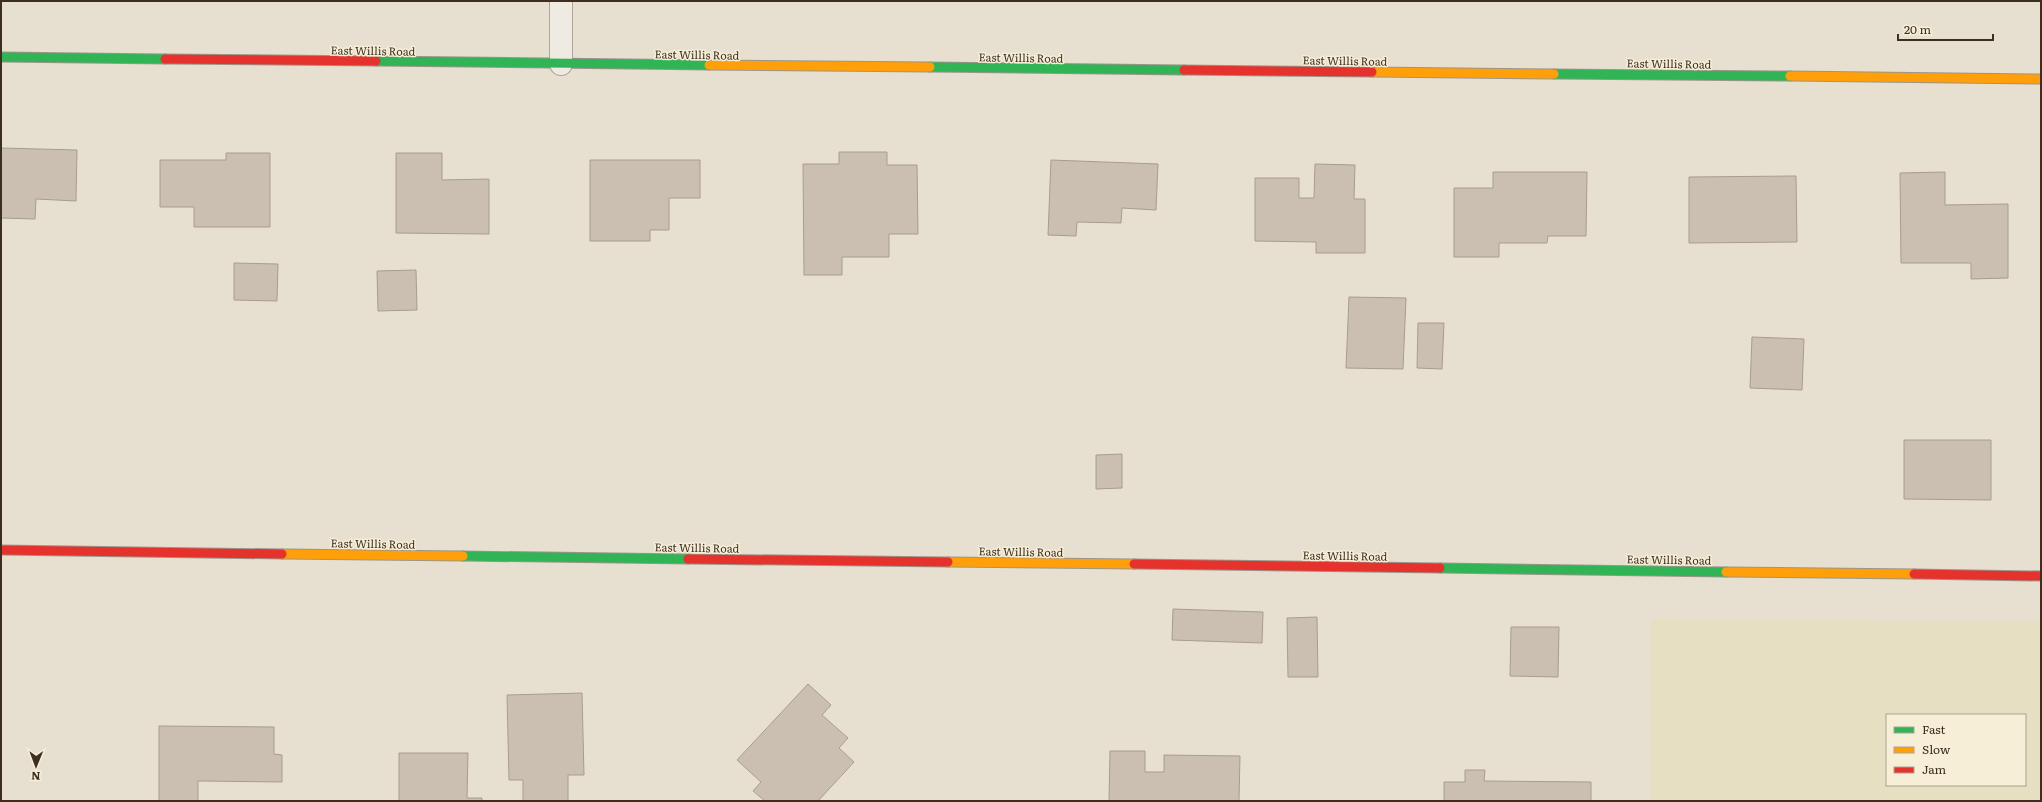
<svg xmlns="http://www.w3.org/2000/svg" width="2042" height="802" font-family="Literata,serif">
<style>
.farmland{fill:#e6dfc2;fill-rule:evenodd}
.building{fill:#cbbfb2;stroke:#a89c90}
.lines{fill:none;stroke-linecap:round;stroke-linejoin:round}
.street-casing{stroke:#ada599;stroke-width:24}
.fast-casing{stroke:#9c958a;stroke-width:11}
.slow-casing{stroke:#9c958a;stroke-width:11}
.jam-casing{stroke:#9c958a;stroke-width:11}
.street{stroke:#efebe3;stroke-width:22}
.fast{stroke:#30b455;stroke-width:9}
.slow{stroke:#ff9f0a;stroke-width:9}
.jam{stroke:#e5322d;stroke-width:9}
.labels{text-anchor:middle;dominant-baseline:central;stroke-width:3;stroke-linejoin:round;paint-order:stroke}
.street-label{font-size:11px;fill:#3d2e20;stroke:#f7eed8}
</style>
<rect width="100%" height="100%" fill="#e7e0d1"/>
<path class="farmland" d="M1651,620L2041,621V801H1651ZM1887,715H2025V785H1887Z"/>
<g class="building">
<path d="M1,148L77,150L76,201L36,199L35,219L1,218Z"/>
<path d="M839,152H887V165H917L918,234H889V257H842V275H804L803,164H839Z"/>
<path d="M226,153H270V227H194V207H160V160H226Z"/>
<path d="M396,153H442V180L489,179V234L396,233Z"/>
<path d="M590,160H700V198H669V230H650V241H590Z"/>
<path d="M1051,160L1158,164L1156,210L1122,208L1121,223L1077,222L1076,236L1048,235Z"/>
<path d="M1315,164L1355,165L1354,199H1365V253H1316V242L1255,241V178H1299V198H1314Z"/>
<path d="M1493,172H1587L1586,236H1548L1547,243H1499V257H1454V188H1493Z"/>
<path d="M1945,172V205L2008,204V278L1971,279V263H1901L1900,173Z"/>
<path d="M1796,176L1797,242L1689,243V177Z"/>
<path d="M234,263L278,264L277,301L234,300Z"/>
<path d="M416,270L417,310L378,311L377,271Z"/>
<path d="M1349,297L1406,298L1403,369L1346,368Z"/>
<path d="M1418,323H1444L1442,369L1417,368Z"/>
<path d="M1752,337L1804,339L1802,390L1750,388Z"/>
<path d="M1904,440H1991V500L1904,499Z"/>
<path d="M1122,454V488L1096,489V455Z"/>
<path d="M1173,609L1263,612L1262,643L1172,640Z"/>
<path d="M1317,617L1318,677H1288L1287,618Z"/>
<path d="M1511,627H1559L1558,677L1510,676Z"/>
<path d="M808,684L831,705L822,715L848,738L839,748L854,762L818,801H765L753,791L761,782L737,760Z"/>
<path d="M582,693L584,775H568V801H523V780H509L507,695Z"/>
<path d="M159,726L274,727V754L282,755V782L198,781V801H159Z"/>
<path d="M1110,751H1145V772H1164V755L1240,756L1239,801H1109Z"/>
<path d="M399,753H468L467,798H482V801H399Z"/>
<path d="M1465,770H1485L1484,781L1591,782V801H1444V782H1465Z"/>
</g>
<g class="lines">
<defs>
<path id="street" d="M561,64V1"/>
<g id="fast">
<path d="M1,57L165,59"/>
<path d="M376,61L709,65"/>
<path d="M930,67L1184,70"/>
<path d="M1554,74L1790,76"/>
<path d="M463,556L688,559"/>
<path d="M1440,568L1726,572"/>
</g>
<g id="slow">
<path d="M709,65L930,67"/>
<path d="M1372,72L1554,74"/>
<path d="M1790,76L2041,79"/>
<path d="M282,554L463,556"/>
<path d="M948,562L1134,564"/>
<path d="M1726,572L1914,574"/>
</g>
<g id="jam">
<path d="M165,59L376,61"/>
<path d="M1184,70L1372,72"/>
<path d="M1,550L282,554"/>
<path d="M688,559L948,562"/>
<path d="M1134,564L1440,568"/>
<path d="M1914,574L2041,576"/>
</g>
</defs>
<use href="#street" class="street-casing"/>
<use href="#fast" class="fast-casing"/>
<use href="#slow" class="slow-casing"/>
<use href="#jam" class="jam-casing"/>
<use href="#street" class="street"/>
<use href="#fast" class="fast"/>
<use href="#slow" class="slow"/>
<use href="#jam" class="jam"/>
</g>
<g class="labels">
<g class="street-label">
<text transform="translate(373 50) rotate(1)">East Willis Road</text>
<text transform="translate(697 54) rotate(1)">East Willis Road</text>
<text transform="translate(1021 57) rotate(1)">East Willis Road</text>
<text transform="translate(1345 60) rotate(1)">East Willis Road</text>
<text transform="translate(1669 63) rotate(1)">East Willis Road</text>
<text transform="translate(373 543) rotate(1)">East Willis Road</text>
<text transform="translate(697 547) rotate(1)">East Willis Road</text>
<text transform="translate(1021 551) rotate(1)">East Willis Road</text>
<text transform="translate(1345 555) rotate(1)">East Willis Road</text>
<text transform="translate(1669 559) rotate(1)">East Willis Road</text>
</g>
</g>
<rect width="2042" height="802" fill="none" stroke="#3d2e20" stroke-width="4"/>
<rect x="1886" y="714" width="140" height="72" fill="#f7eed8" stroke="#ada18e"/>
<rect x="1894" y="727" width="20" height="6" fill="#30b455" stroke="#ada18e"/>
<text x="1922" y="734" font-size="12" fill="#3d2e20">Fast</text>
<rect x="1894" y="747" width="20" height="6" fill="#ff9f0a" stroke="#ada18e"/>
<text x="1922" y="754" font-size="12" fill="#3d2e20">Slow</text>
<rect x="1894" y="767" width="20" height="6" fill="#e5322d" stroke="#ada18e"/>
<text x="1922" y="774" font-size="12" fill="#3d2e20">Jam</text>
<g transform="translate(36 766) rotate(181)" stroke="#f7eed8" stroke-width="3" paint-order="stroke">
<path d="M0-3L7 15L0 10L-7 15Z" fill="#3d2e20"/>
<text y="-6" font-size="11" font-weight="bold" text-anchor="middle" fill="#3d2e20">N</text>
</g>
<path d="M1898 34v6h95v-6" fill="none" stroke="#3d2e20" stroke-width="2"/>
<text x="1904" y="34" font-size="12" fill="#3d2e20" stroke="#f7eed8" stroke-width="3" paint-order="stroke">20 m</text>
</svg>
